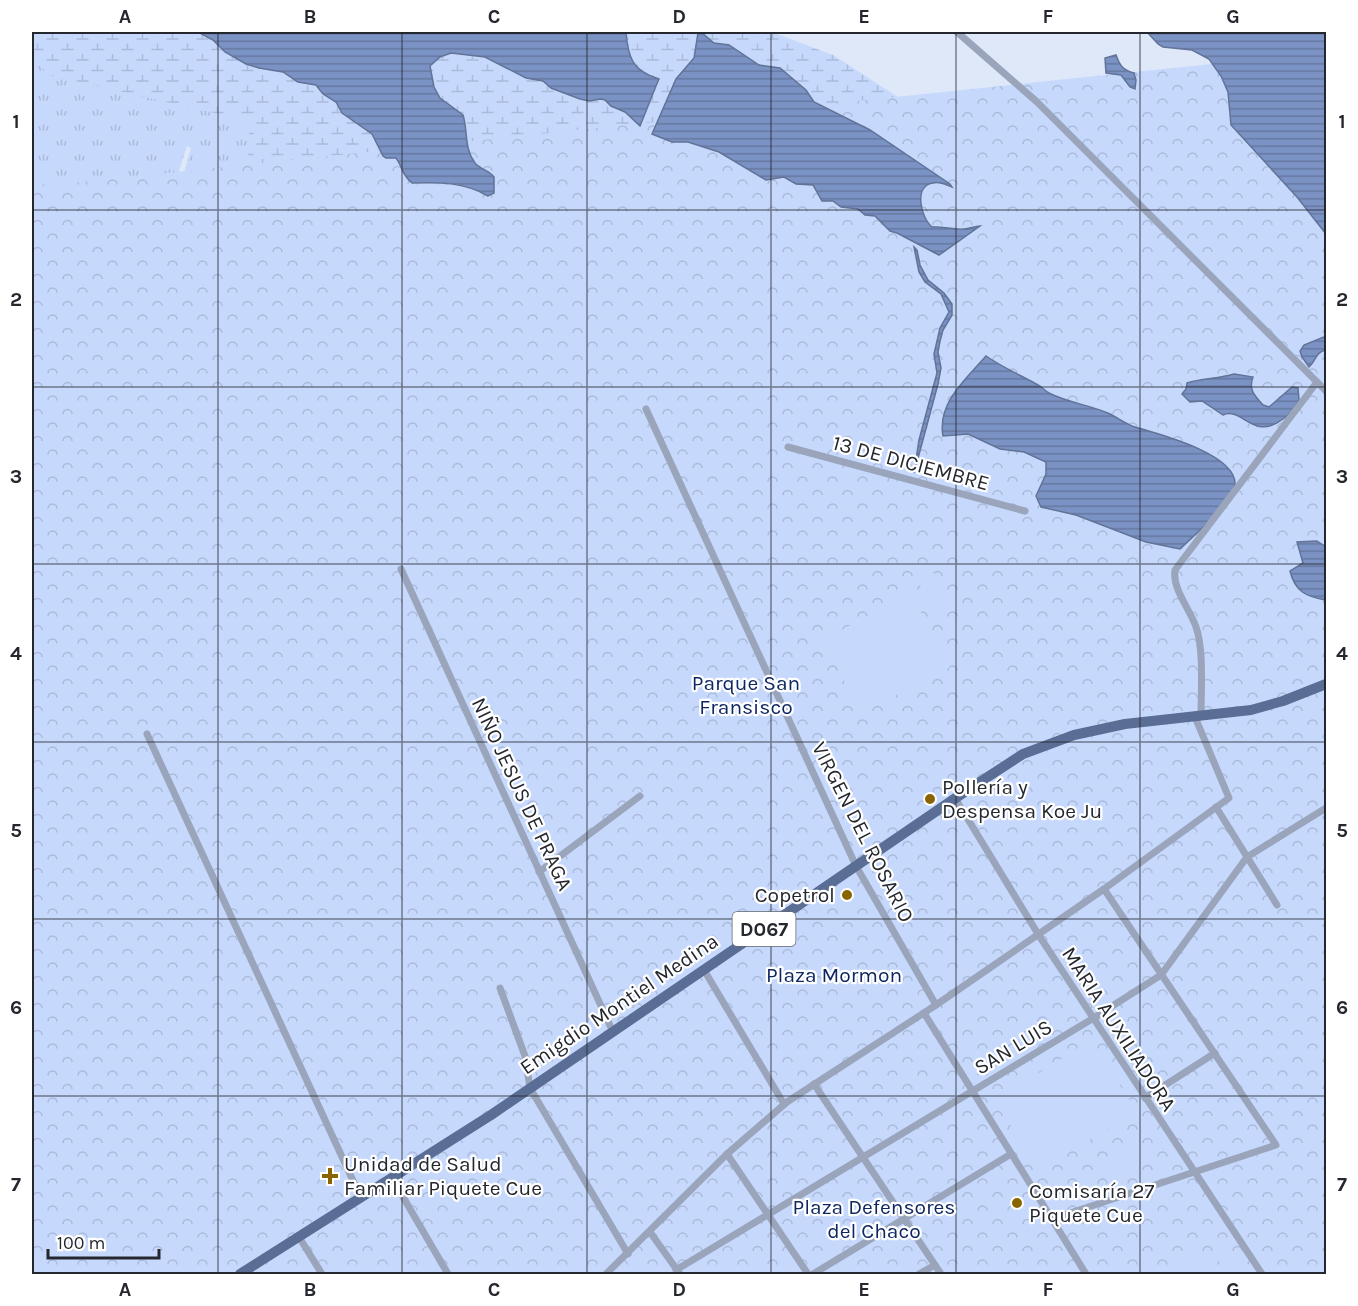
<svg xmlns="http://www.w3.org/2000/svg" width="1358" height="1306" font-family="Karla,sans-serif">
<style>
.grass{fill:url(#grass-tufts)}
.wetland{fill:url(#wetland-marsh)}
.park{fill:url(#park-crowns)}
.pitch{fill:#c6d9fd}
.water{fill:url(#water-rules);stroke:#617397;stroke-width:1.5}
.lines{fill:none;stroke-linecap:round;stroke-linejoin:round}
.minor{stroke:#9aa5bc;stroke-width:7}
.primary{stroke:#5a6d95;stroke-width:10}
.grid{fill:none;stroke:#24272e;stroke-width:1.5;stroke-opacity:0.55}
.poi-dot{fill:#896502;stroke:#fff;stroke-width:2}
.labels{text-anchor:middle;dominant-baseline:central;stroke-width:4.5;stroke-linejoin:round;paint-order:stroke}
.shield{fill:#fff;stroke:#66686d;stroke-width:1.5}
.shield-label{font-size:20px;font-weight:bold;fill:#24272e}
.street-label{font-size:21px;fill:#24272e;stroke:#fff}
.park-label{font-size:21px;fill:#0e2661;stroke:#fff}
.poi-label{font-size:21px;fill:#24272e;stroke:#fff;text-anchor:start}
.neatline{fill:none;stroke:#24272e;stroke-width:2}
.grid-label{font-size:20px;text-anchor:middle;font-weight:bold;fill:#24272e}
</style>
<defs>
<pattern id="grass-tufts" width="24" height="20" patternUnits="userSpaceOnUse" patternTransform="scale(1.5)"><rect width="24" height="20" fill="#c6d9fd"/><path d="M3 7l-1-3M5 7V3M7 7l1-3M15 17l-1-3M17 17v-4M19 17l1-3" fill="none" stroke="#aabad9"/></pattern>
<pattern id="wetland-marsh" width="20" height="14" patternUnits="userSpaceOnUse" patternTransform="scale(1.5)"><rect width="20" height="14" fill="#c6d9fd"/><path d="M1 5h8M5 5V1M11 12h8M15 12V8" fill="none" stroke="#aabad9"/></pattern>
<pattern id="park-crowns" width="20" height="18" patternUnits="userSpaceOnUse" patternTransform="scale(1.5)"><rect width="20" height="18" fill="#c6d9fd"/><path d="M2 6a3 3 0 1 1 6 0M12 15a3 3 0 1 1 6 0" fill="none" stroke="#aabad9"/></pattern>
<pattern id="water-rules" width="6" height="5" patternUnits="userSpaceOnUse" patternTransform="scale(1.5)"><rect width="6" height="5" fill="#7b93c4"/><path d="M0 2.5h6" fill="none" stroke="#6578a0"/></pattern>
</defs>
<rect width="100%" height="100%" fill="#dfe8f9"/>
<path class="grass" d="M32,32L236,59L274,199L177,197L191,148L187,146L174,186L32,292Z"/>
<path class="wetland" d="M32,32H772L833,55L1012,171L248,165L250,121L48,75L32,55Z"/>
<path class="park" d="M1326,52V1274H32V187Z"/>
<g class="pitch">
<path d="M930,567L948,600L933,608L915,576Z"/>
<path d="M911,593L950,667L861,713L823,640Z"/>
<path d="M1092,1040L1136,1111L1039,1171L995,1100Z"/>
<path d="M1134,1142L1145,1159L1110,1181L1099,1165Z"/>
<path d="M1228,1243L1242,1274H1225L1214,1250Z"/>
<path d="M1210,1251L1218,1274H1180L1176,1263Z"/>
</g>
<g class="water">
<path d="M198,32H626C628,57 632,71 659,79L658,81L640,126L625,112L611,106L605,100L601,99L589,101L580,99L551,88L543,81L526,78L485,57L451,53L440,57L430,66L434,87L440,98L463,115C468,131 464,149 475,163C481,170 489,170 494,177V193L488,196C464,182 439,182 412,183C401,174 403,167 396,158H386L383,156L372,134L342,113L336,102L323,94L316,85L298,82L283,72L259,68L246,64L225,52L213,40Z"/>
<path d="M701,32L714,43L729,45L759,65L780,68L806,90L814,102L870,130L950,184L952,187C946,185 940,181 933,183C913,186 921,218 932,227C943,226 953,230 964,229C970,229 974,226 980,226L939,255L897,233L890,231L875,216L865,215L858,209L841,207L833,201H822L813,185L796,184L784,177L766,180L719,152L688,142H672L652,134L676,79L694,58L698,33Z"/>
<path d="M1147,32H1326V234L1297,197L1231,125L1228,92L1221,76L1209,59L1192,50L1163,47L1158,44Z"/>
<path d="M1116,55C1120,66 1123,70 1134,73L1136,80L1135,89L1130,87L1121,75L1106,73L1105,58Z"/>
<path d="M914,247L917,250L920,265L928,280L944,293L952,304V315L943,330L940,341L938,352L941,368L938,384L914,473L919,440L937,373L934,354L940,328L949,312L941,294L925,282L919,272Z"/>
<path d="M1326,336V352L1325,350C1315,353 1316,361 1309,367L1302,357L1300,351L1304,345Z"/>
<path d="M986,356C1002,367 1020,375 1038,385C1042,387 1045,391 1049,393C1068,403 1091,405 1110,414C1118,418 1126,424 1135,427C1158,434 1234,453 1235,483C1235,501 1193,536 1180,549L1146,542L1076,515L1041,507L1036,496L1046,474V462L1024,452L1000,449L968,434L943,436C937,403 966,379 986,356Z"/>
<path d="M1234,374L1253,377C1248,390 1255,396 1263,405L1269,407L1292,387L1298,388L1299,400C1295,408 1290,414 1283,419C1253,442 1242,406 1223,415L1202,401L1190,402L1182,394L1186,389L1187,383C1202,378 1218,379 1234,374Z"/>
<path d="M1317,541L1326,547V600C1307,597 1295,592 1290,571L1303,563L1297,542Z"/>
</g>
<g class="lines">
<g class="minor">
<path d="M957,32L1036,101L1326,391"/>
<path d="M646,409L856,866L936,1005"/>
<path d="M788,447L1025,511"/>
<path d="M401,569L613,1032"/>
<path d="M1201,716C1201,691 1204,649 1196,627C1190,609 1172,589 1175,570L1317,382"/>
<path d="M147,734L361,1198"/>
<path d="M955,798L1038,934L1262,1274"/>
<path d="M1216,807L1277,905"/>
<path d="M539,872L640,796"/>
<path d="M704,970L784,1104"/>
<path d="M500,988L525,1056L530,1088L628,1254"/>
<path d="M924,1013L1086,1274"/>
<path d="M814,1084L941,1274"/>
<path d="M1145,1098L1215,1053"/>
<path d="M727,1154L808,1274"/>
<path d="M392,1178L448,1274"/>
<path d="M1052,1219L1276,1145L1104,889"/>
<path d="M650,1232L680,1274"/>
<path d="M299,1237L322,1274"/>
<path d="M676,1270L1092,1019L1161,975L1247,857L1326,808"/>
<path d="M606,1274L727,1154L787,1102L936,1005L1104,889L1229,798L1195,717"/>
<path d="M813,1274L1011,1154"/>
<path d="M919,1274L935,1265"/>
</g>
<path class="primary" d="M240,1274L491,1115L960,795L1023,754L1074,735L1125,724L1251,710L1283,701L1326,684"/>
</g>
<path class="grid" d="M218,32V1274M402,32V1274M587,32V1274M771,32V1274M956,32V1274M1140,32V1274M32,210H1326M32,387H1326M32,564H1326M32,742H1326M32,919H1326M32,1096H1326"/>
<g class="poi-dot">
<circle cx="930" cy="799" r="6"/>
<circle cx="847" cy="895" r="6"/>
<path d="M327 1167h6v6h6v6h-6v6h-6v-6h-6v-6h6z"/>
<circle cx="1017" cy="1203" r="6"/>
</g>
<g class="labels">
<rect class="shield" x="732.5" y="912" width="63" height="34" rx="4.5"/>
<g class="shield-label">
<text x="764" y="929">D067</text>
</g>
<g class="street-label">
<text transform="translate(911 463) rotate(15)">13 DE DICIEMBRE</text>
<text transform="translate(522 794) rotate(65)">NIÑO JESUS DE PRAGA</text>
<text transform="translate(863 832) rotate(63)">VIRGEN DEL ROSARIO</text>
<text transform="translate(619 1004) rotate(-34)">Emigdio Montiel Medina</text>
<text transform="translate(1119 1029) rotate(57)">MARIA AUXILIADORA</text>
<text transform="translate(1013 1047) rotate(-31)">SAN LUIS</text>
</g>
<g class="park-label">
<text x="746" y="683">Parque San<tspan x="746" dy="24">Fransisco</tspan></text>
<text x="834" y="975">Plaza Mormon</text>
<text x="874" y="1207">Plaza Defensores<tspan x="874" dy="24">del Chaco</tspan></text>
</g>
<g class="poi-label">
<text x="942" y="787">Pollería y<tspan x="942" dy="24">Despensa Koe Ju</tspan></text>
<text x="835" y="895" text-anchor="end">Copetrol</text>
<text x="344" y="1164">Unidad de Salud<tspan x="344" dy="24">Familiar Piquete Cue</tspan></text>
<text x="1029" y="1191">Comisaría 27<tspan x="1029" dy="24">Piquete Cue</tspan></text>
</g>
</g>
<rect width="1358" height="1306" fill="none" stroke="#ffffff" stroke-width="66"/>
<path d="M48 1249v9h111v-9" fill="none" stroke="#24272e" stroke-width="3"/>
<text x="57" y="1249" font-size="18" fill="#24272e" stroke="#ffffff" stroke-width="4.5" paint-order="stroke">100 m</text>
<rect x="33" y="33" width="1292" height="1240" class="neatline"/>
<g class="grid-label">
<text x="125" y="23">A</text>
<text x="310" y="23">B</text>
<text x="494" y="23">C</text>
<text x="679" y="23">D</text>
<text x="864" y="23">E</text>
<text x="1048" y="23">F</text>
<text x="1233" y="23">G</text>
<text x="16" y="128">1</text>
<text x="1342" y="128">1</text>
<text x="16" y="306">2</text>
<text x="1342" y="306">2</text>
<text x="16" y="483">3</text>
<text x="1342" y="483">3</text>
<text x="16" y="660">4</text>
<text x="1342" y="660">4</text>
<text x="16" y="837">5</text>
<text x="1342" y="837">5</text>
<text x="16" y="1014">6</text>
<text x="1342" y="1014">6</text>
<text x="16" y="1191">7</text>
<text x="1342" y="1191">7</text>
<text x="125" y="1296">A</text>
<text x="310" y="1296">B</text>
<text x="494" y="1296">C</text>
<text x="679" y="1296">D</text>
<text x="864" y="1296">E</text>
<text x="1048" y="1296">F</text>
<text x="1233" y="1296">G</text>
</g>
</svg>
